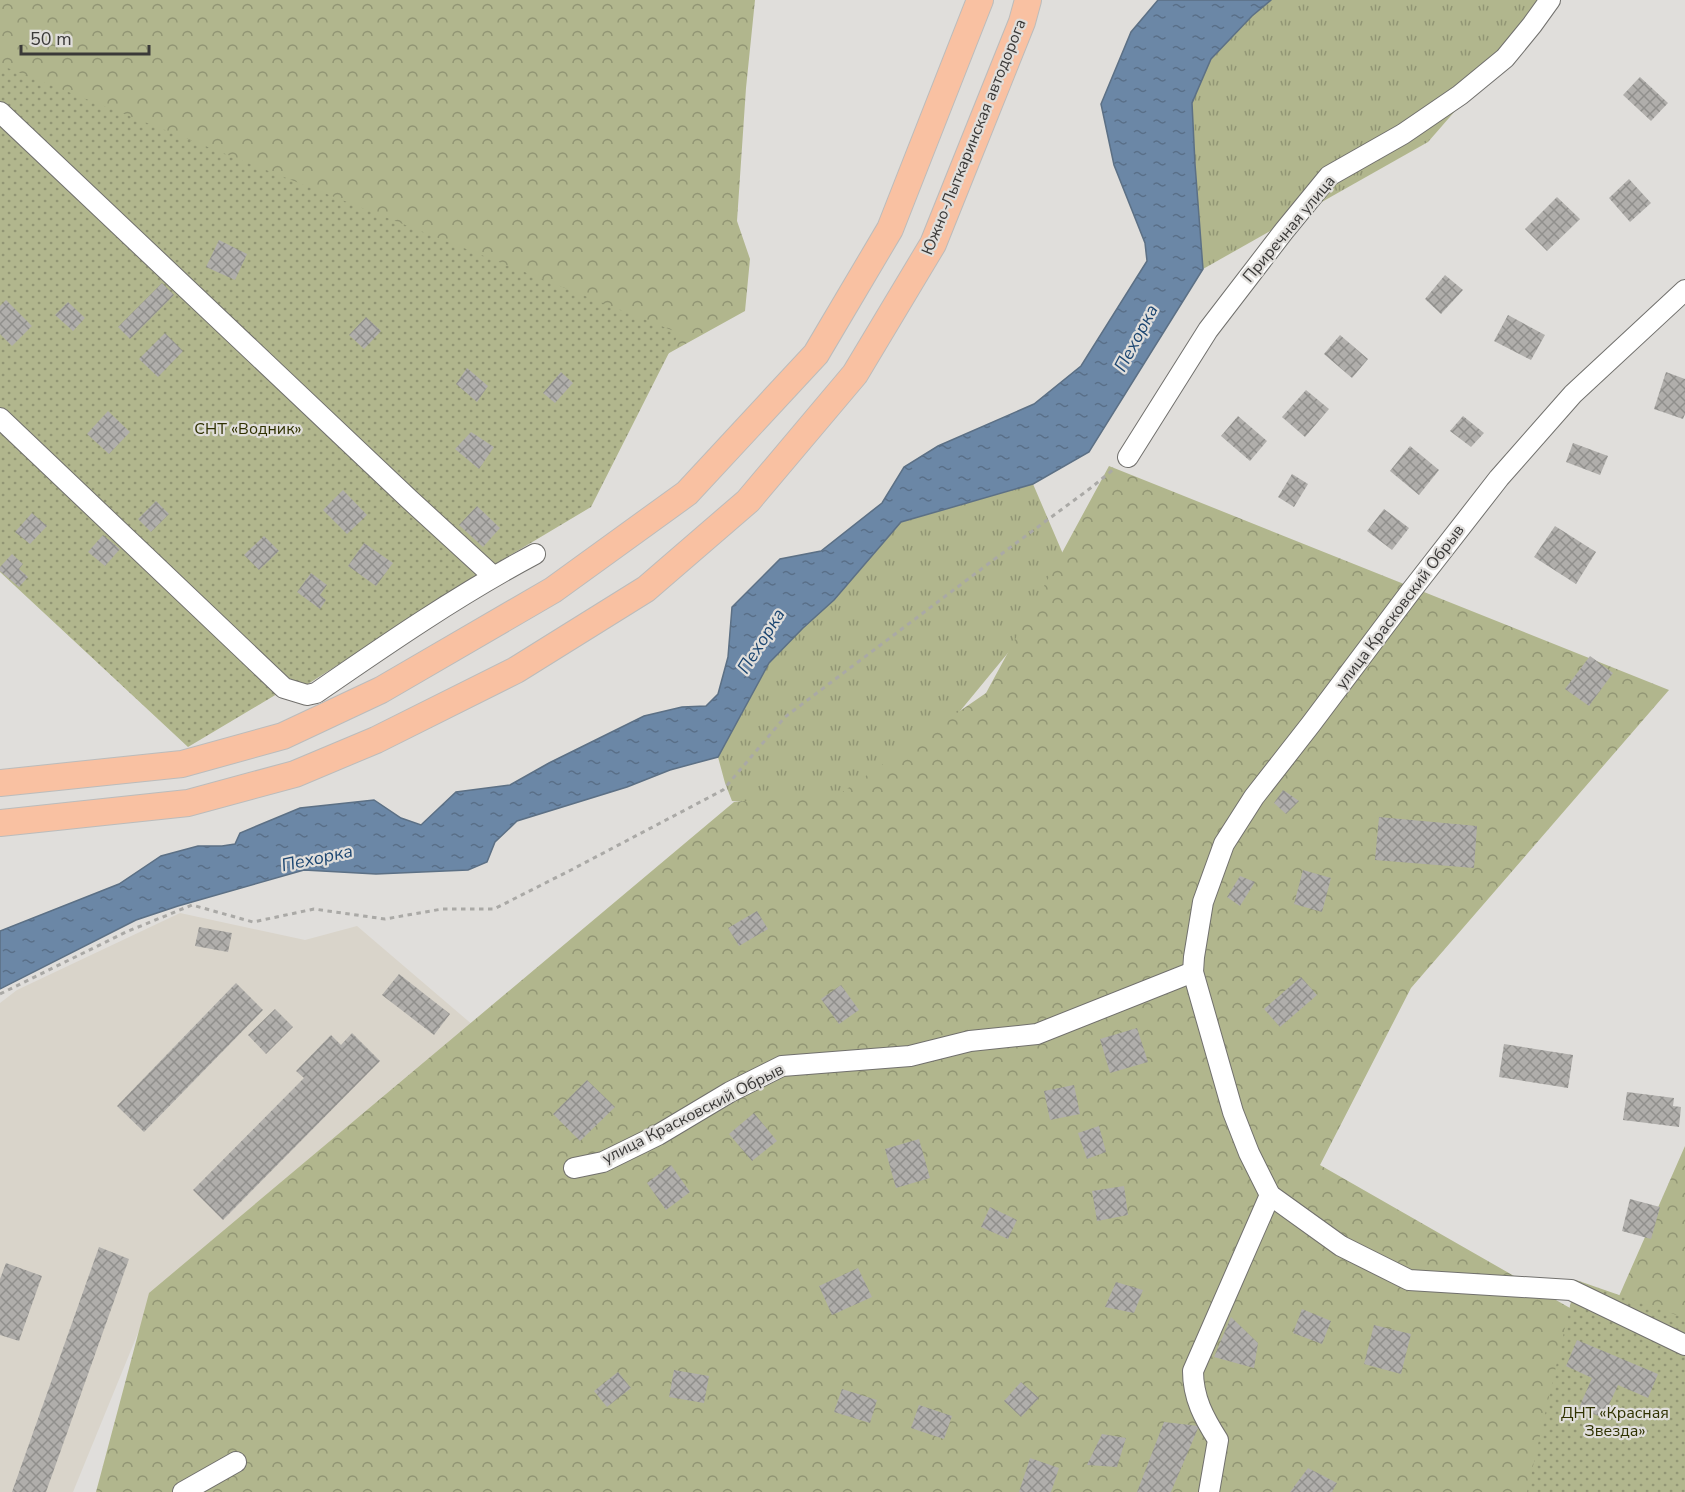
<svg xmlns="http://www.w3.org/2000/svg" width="1685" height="1492" font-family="'Nunito Sans',sans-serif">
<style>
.built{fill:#d9d4ca}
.grass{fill:url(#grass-tufts)}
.forest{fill:url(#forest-crowns)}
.garden{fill:url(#garden-dots)}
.water{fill:url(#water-ripples);stroke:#5c7085;stroke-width:1.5}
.building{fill:url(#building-cross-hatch)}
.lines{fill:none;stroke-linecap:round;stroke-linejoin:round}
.minor-casing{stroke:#71706d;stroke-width:22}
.major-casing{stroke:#bcbcbb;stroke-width:28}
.path{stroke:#aaa9a6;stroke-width:3;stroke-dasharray:4.5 4.5;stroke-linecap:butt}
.minor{stroke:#fff;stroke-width:20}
.major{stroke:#f9c1a2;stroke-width:26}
.labels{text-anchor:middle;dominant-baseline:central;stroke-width:4.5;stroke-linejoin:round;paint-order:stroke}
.street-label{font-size:16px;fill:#3a3938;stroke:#e0dedb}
.park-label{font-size:16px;fill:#2f3100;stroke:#e0dedb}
.water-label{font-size:18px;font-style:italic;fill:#1d4772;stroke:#e0dedb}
</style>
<defs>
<pattern id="grass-tufts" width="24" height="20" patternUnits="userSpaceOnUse" patternTransform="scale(1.5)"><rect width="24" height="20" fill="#b1b68d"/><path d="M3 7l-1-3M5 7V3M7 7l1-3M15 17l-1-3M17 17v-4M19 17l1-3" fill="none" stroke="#919574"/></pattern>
<pattern id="forest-crowns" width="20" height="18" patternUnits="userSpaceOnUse" patternTransform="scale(1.5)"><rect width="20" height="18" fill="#b1b68d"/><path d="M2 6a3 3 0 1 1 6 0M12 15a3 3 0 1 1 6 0" fill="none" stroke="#919574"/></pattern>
<pattern id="garden-dots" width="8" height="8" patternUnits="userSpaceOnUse" patternTransform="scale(1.5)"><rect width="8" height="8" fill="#b1b68d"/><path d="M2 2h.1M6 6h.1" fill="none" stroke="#919574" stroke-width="1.8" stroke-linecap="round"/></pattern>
<pattern id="water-ripples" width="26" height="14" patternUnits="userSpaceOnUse" patternTransform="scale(1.5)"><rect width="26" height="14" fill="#6b87a6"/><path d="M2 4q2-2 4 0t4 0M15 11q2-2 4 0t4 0" fill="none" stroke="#596f88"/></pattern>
<pattern id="building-cross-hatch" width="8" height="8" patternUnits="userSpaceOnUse" patternTransform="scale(1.5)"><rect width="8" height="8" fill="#b0aeab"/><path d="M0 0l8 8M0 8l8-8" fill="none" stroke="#908f8c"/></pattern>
</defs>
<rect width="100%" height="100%" fill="#e0dedb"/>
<path class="built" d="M180,913L305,940L357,926L474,1026L156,1289L73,1492H0V1003L17,990Z"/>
<g class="grass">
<path d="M1271,0H1552L1428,142L1203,269L1195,164L1192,103L1211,59L1252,16Z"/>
<path d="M1033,484L1072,575L877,812L732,801L725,783L718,757L769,663L803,628L834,600L901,522Z"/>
</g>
<g class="forest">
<path d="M0,0H755L746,88L737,221L750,259L745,311L662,357L0,81Z"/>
<path d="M1109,466L1669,690L1411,988L1320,1165L1605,1328L1685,1146V1492H96L149,1293L734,802L841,793L986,693Z"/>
</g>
<g class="garden">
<path d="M0,65L679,333L591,507L497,563L308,684L277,694L188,747L0,572Z"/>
<path d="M1576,1280L1685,1318V1492H1527Z"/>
</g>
<path class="water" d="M1158,0H1271L1252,16L1211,59L1192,103L1195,164L1203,269L1089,452L1033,484L901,522L834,600L803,628L769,663L718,757L670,770L627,787L517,821L495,842L487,862L468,870L376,874L304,870L178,906L136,920L0,989V931L119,884L161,856L198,846H222L235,844L240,833L300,808L374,800L401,818L421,825L456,792L510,785L549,763L644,716L682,707L706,706L718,694L728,657L732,607L780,559L821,551L882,503L904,467L938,446L1034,404L1081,366L1147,261L1145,243L1114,165L1101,104L1131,32Z"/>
<g class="building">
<path d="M1640,77L1668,103L1651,121L1623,95Z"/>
<path d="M1629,179L1651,203L1630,222L1609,198Z"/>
<path d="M1557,197L1580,219L1547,251L1525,229Z"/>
<path d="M219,240L247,254L235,280L206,267Z"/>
<path d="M1445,275L1463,290L1441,314L1425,299Z"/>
<path d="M162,283L174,295L130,339L118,327Z"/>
<path d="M6,300L32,326L12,346L0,334V306Z"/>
<path d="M68,302L85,318L73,331L55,315Z"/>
<path d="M1508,315L1545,335L1531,360L1494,341Z"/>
<path d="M366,317L381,331L364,349L349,335Z"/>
<path d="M165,333L183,351L158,377L139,359Z"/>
<path d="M1340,335L1368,359L1352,378L1324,354Z"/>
<path d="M467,368L488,386L477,402L456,384Z"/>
<path d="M561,372L573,383L555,403L543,393Z"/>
<path d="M1666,372L1685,379V414L1683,419L1654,409Z"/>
<path d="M1306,390L1329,409L1305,437L1282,417Z"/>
<path d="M108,411L130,432L109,454L87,434Z"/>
<path d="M1238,416L1267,441L1250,461L1221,436Z"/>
<path d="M1463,416L1484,433L1471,447L1450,431Z"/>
<path d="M471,432L494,447L479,469L455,449Z"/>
<path d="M1573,443L1608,456L1600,475L1566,462Z"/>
<path d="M1410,446L1439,470L1419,495L1390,471Z"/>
<path d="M1292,474L1308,484L1294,507L1278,497Z"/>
<path d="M343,490L367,515L347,534L323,510Z"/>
<path d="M156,501L169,514L151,532L138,519Z"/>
<path d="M477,506L500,528L483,547L459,525Z"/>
<path d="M1384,509L1409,528L1392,550L1367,531Z"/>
<path d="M32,513L47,526L30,544L15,532Z"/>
<path d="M1555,526L1596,552L1576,584L1534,557Z"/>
<path d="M103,535L120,549L105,566L88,552Z"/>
<path d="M264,536L279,551L259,570L244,555Z"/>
<path d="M364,543L393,563L376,586L348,566Z"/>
<path d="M12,554L23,564L19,569L28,577L19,587L0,571V567Z"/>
<path d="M311,573L327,585L320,595L326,600L320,609L297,592Z"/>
<path d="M1590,656L1613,673L1589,706L1565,689Z"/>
<path d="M1283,790L1299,801L1286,814L1274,803Z"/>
<path d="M1379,817L1477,826L1474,868L1375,860Z"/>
<path d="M1303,870L1331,878L1322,912L1294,904Z"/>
<path d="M1240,876L1255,882L1240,906L1227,897Z"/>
<path d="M757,911L768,929L739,946L728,928Z"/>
<path d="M199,927L232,933L228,952L195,946Z"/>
<path d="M399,974L450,1014L434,1035L382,995Z"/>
<path d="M1301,977L1317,995L1280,1027L1264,1009Z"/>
<path d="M236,983L263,1010L144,1132L117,1106Z"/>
<path d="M841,985L859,1010L839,1024L821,999Z"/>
<path d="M275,1009L293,1027L266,1054L248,1035Z"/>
<path d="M1137,1028L1148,1062L1110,1073L1100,1039Z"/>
<path d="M352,1033L380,1061L223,1220L193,1190L304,1078L296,1071L331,1035L341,1045Z"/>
<path d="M1504,1044L1573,1055L1568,1088L1499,1077Z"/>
<path d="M587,1080L615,1107L580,1141L553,1114Z"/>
<path d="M1074,1085L1080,1114L1050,1120L1044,1091Z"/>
<path d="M1627,1092L1674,1098L1673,1106L1681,1107L1679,1127L1623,1120Z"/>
<path d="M754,1113L777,1141L752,1161L729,1134Z"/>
<path d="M1099,1126L1106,1152L1087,1159L1078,1133Z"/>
<path d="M919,1139L930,1178L896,1188L885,1149Z"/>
<path d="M671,1165L690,1192L666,1210L647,1183Z"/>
<path d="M1124,1186L1128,1215L1097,1221L1092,1191Z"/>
<path d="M1630,1199L1660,1207L1651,1239L1622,1231Z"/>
<path d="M990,1207L1017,1220L1008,1239L981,1227Z"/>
<path d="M99,1247L129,1259L46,1492H12Z"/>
<path d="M6,1263L42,1276L19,1341L0,1335V1279Z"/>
<path d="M858,1268L872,1297L832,1315L819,1286Z"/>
<path d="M1116,1282L1143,1290L1134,1313L1105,1307Z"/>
<path d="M1302,1309L1331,1321L1322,1344L1293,1333Z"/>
<path d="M1231,1317L1258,1343L1254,1368L1214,1357Z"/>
<path d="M1374,1325L1411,1334L1401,1374L1364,1364Z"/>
<path d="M1577,1340L1658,1374L1648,1398L1618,1385L1603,1418L1579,1408L1592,1378L1566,1366Z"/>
<path d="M674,1370L709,1376L704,1403L669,1397Z"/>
<path d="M618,1372L631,1388L607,1407L594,1391Z"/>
<path d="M1021,1382L1039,1398L1021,1417L1004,1401Z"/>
<path d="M842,1389L877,1400L870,1423L834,1412Z"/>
<path d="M919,1405L952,1416L944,1439L911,1428Z"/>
<path d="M1164,1422L1199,1426L1171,1492H1137Z"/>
<path d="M1102,1434L1126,1438L1117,1467L1087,1465Z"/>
<path d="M1030,1458L1059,1468L1051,1492H1019Z"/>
<path d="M1308,1468L1337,1483L1332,1492H1290Z"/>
</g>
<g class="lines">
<defs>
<g id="minor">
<path d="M0,112L409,499L493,576"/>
<path d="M1685,290L1573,394L1499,478L1411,591L1311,724L1254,797L1224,844L1203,902L1194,957L1193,972L1233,1112L1249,1153L1270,1195L1341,1246L1409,1280L1571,1290L1685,1345"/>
<path d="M0,418L284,688L307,695L316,693C387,644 458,595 535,554"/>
<path d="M1128,457L1208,330L1284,231L1329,176L1403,134L1460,95L1505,58L1532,25L1550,0"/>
<path d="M574,1168L603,1162L658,1135L730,1092L782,1066L910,1056L970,1041L1037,1034L1193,972"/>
<path d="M183,1492L236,1462"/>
<path d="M1209,1492L1218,1440C1204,1418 1193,1398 1193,1371L1270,1195"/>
</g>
<g id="major">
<path d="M0,783L182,764L283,736L381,690L553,590L687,493L816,354L890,229L980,0"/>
<path d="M0,823L188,803L295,774L376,740L516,670L646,589L748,501L855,374L933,244L1022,22L1028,0"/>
</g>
</defs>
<use href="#minor" class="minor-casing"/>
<use href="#major" class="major-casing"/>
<path class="path" d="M0,994L126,932L192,905L253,922L314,909L385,919L442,909H494L571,870L723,790L785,717L1004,552L1092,487L1115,468"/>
<use href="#minor" class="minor"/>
<use href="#major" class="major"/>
</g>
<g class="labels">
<g class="street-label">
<text transform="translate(974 137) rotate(-68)">Южно-Лыткаринская автодорога</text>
<text transform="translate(1289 229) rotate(-50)">Приречная улица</text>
<text transform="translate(1400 607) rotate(-53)">улица Красковский Обрыв</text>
<text transform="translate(693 1114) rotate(-27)">улица Красковский Обрыв</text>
</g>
<g class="park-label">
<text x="248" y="429">СНТ «Водник»</text>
<text x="1615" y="1413">ДНТ «Красная<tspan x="1615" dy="18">Звезда»</tspan></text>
</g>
<g class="water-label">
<text transform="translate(1136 338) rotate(-62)">Пехорка</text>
<text transform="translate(761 641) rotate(-58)">Пехорка</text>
<text transform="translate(317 858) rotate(-12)">Пехорка</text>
</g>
</g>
<path d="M21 45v9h128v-9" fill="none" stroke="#3a3938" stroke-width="3"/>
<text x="30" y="45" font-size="18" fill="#3a3938" stroke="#e0dedb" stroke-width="4.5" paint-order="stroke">50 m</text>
</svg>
